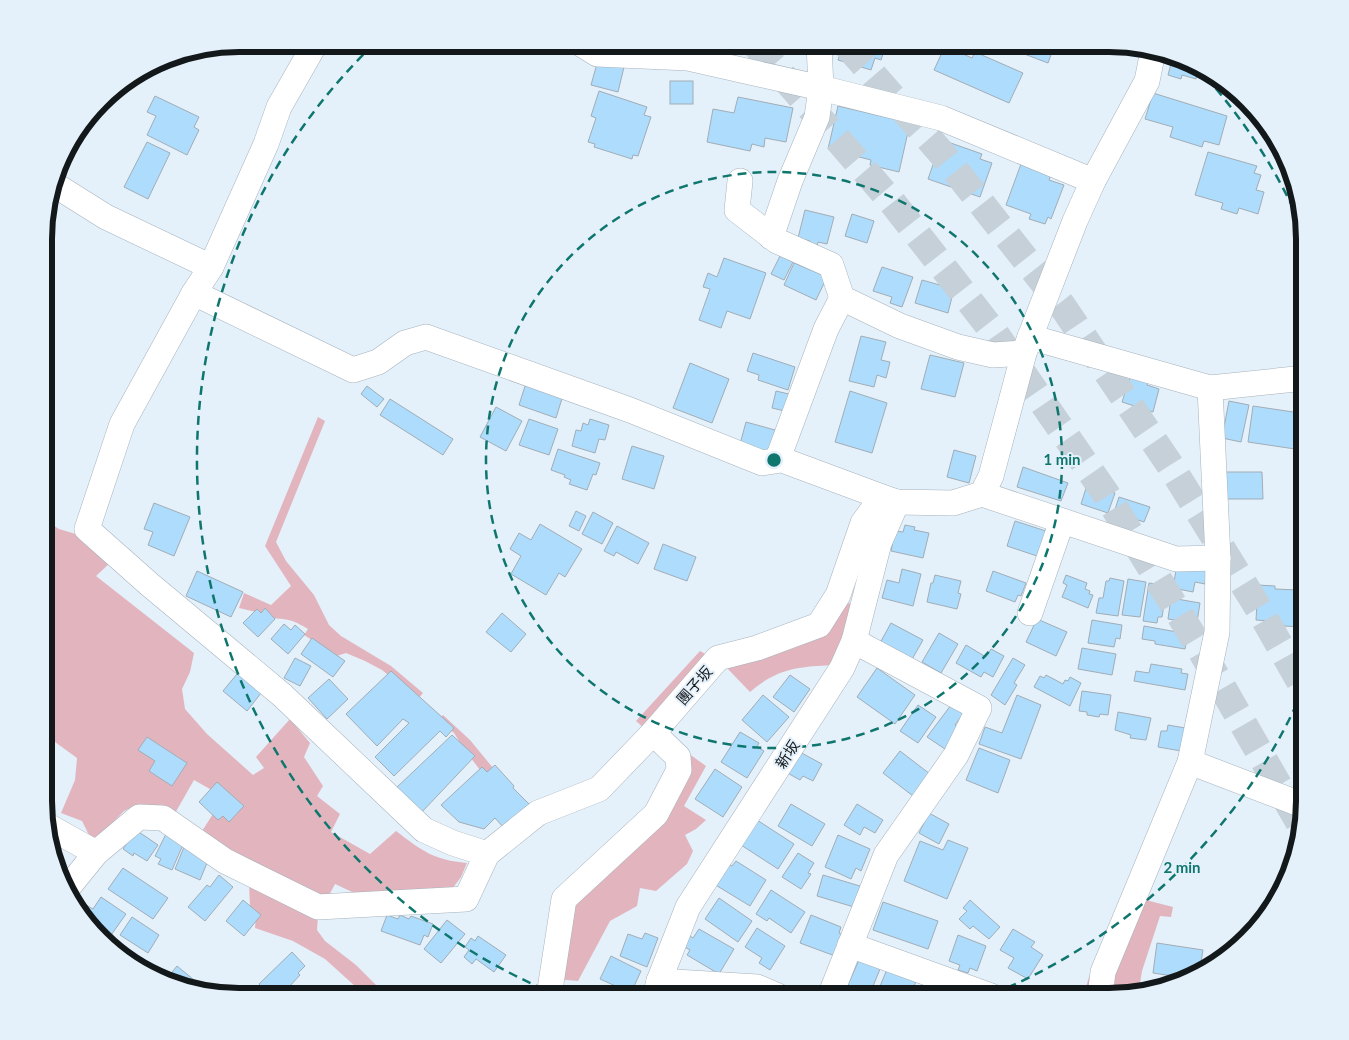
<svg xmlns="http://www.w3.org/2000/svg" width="1349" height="1040" font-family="Lato,'Noto Sans JP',sans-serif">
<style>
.green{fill:#e2b5be}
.building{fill:#aedcfc;stroke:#a1adb6}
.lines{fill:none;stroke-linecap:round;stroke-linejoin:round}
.motorway-tunnel{stroke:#c5d0d9;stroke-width:28;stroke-dasharray:28 14;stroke-linecap:butt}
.minor-casing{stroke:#a7b3bc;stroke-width:26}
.minor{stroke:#fff;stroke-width:25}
.ring{fill:none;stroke:#0f766e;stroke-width:2.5;stroke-dasharray:9 6}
.labels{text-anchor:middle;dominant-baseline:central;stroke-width:4;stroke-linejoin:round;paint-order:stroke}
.street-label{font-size:15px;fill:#13181b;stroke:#e4f0fa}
.rim{fill:none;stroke:#13181b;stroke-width:6}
.centre{fill:#0f766e;stroke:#e4f0fa;stroke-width:2.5}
.ring-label{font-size:15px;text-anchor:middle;font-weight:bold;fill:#0f766e;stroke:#e4f0fa;stroke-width:4;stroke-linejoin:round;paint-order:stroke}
</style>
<rect width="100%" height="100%" fill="#e4f0fa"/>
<g class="green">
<path d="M318,417L325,421L276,542L286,561L314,595L329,625L341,636L391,666L423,693L418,699L382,670L365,661L346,653L337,656L304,635L308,629C294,620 284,617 267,619L264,614L239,608L244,593L271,605L291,586L265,546Z"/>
<path d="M45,520L59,529L79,535L110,563L96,576L194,653L190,672L182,689L185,709L207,734L253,775L264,768L256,757L290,719L310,743L304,757L323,786L317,796L340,814L331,832L370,854L396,831C422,851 434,860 467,863L461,877L452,889L365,898L335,884L318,916L317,930L325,941L356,965L383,992L384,996H366L325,959L293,941L255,928L256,913L250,906L249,883L193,845L224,797L194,780L174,815L137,805L124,811L93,843L82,821L61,813L75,780L77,758L44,734Z"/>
<path d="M846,603L856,604L833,665C798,667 778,668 750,692L727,668Z"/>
<path d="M700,651L709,656L644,728L636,721Z"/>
<path d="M443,715L470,740L526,808L487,779L467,753L454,733L438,719Z"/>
<path d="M685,751L706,766L684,806L706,820L696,829L685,835L693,851L687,864L656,891L640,888L637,906L610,921L578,981L556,979L565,902L662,819Z"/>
<path d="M1134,897L1173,907L1171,917L1160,916L1142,971L1139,989L1109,996H1085C1086,968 1119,922 1134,897Z"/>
</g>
<g class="building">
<path d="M839,44H881L880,47L885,48L881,60L875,58L871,70L838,60L842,48L838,47Z"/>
<path d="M1022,44H1055L1048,63L1019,52Z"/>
<path d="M945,46L972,58L975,52L1023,73L1009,103L934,70Z"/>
<path d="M1173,56L1184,59L1209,74L1208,78L1197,75L1196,79L1182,75L1181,79L1168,75Z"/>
<path d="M598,60L624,67L618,92L591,85Z"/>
<rect x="670" y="81" width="23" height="23"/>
<path d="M599,91L647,107L644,115L651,117L638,156L633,155L632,159L594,147L595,144L588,142L596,118L591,116Z"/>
<path d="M1153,93L1227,116L1219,145L1204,141L1202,147L1170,137L1173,127L1145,119Z"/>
<path d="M155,96L199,117L194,127L199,130L187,155L147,135L156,116L147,112Z"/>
<path d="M738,97L793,108L786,142L765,138L764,147L752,144L750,151L707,142L713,109L734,113Z"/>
<path d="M838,106L910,123L899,172L870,165L871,160L828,149Z"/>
<path d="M147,142L170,153L148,199L124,187Z"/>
<path d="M948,142L982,154L980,159L992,163L980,197L928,179L935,159L925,155L929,143L946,148Z"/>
<path d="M1208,152L1257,166L1254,173L1261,175L1256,190L1264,192L1258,214L1239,208L1237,214L1221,209L1223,203L1195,195Z"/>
<path d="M1021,164L1051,175L1049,180L1064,185L1051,219L1048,217L1045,224L1029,219L1031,214L1006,205Z"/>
<path d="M805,210L834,217L827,244L818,242L817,247L809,245L810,241L798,238Z"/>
<path d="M852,214L874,221L867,243L845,236Z"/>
<path d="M780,256L793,262L784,280L771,274Z"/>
<path d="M724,258L766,273L750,319L727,311L721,328L699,320L710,289L703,287L708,273L717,277Z"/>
<path d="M794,263L827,277L816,300L784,285Z"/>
<path d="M882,267L913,277L902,307L890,303L892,297L873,291Z"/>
<path d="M922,280L954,289L948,313L915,303Z"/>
<path d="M861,336L886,342L881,360L890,362L886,378L877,375L874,387L849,381Z"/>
<path d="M753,353L795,367L788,390L758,380L759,375L747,371Z"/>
<path d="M930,355L964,363L955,397L921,389Z"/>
<path d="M690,363L729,379L712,423L673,408Z"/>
<path d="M1130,377L1148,382L1147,385L1159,389L1153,412L1122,402Z"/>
<path d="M527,380L564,392L556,418L519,405Z"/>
<path d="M367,386L384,399L377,407L361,394Z"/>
<path d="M776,391L793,395L789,412L772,408Z"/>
<path d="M850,391L887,403L872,453L835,442Z"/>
<path d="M390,399L453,439L443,455L380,415Z"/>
<path d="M1229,401L1249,405L1241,442L1222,438Z"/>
<path d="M1253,406L1300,413L1295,449L1248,442Z"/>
<path d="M496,407L522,421L506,451L480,437Z"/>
<path d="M1305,408V445H1302Z"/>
<path d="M529,419L558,429L549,455L519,445Z"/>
<path d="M590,419L609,425L605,440L599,439L595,453L572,446L576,430L581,431L583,423L588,425Z"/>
<path d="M746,422L775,430L769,452L740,444Z"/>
<path d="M632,446L664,456L654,489L622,479Z"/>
<path d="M558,449L600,463L596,475L593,474L587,490L569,484L571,480L564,477L565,475L551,470Z"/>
<path d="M954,450L976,456L969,483L947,477Z"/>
<path d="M1023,467L1068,483L1061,501L1017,487Z"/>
<path d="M1226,472H1262L1263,499H1226Z"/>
<path d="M1087,485L1115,493L1108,513L1081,504Z"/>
<path d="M1119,497L1150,507L1144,522L1135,519L1133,525L1112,519Z"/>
<path d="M154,503L190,517L174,556L148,545L153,532L144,529Z"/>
<path d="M576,511L586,516L579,531L569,526Z"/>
<path d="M593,512L613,523L602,544L582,534Z"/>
<path d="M1015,521L1049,532L1040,557L1007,546Z"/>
<path d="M540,524L582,549L565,577L559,573L546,595L511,574L521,556L510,549L519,533L531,540Z"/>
<path d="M905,525L915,527L914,530L929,533L923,558L891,551L895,531L903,532Z"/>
<path d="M617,526L649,543L638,564L616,552L614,556L604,551Z"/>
<path d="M663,544L696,557L687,581L654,569Z"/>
<path d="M1177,564L1207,569L1205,584L1195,582L1193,592L1173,588Z"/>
<path d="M902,569L921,574L913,606L882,598L887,580L899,583Z"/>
<path d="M197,571L243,592L231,617L186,596Z"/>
<path d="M993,571L1026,583L1021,596L1018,595L1015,602L986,591Z"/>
<path d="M935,575L961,581L958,593L961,594L957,609L927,602L931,583H933Z"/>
<path d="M1066,575L1087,583L1085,589L1090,591L1089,594L1093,595L1088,608L1062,597L1067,585L1063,583Z"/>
<path d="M1110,578L1124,581L1118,616L1096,613L1099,598H1103L1106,581H1109Z"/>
<path d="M1128,579L1146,582L1140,617L1122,615Z"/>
<path d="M1149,583L1163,585L1162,592H1166L1162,617H1158L1157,623L1143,621Z"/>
<path d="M1258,585L1275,586V589L1298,590V595H1305V627L1283,626V632L1268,631L1269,621L1256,620Z"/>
<path d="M1171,598L1200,603L1196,628L1179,625L1180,621L1168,619Z"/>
<path d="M265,608L275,619L258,637L243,623L257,609L261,613Z"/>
<path d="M502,613L526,634L511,652L486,632Z"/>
<path d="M1037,619L1067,632L1056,656L1026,642Z"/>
<path d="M1092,620L1122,625L1120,639L1116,638L1114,647L1088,643Z"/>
<path d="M891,623L923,640L911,661L880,643Z"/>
<path d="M284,624L291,630L295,625L305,634L288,654L271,639Z"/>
<path d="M1144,626L1188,634L1185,649L1155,644V641L1142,639Z"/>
<path d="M939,633L958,644L941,673L922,662Z"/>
<path d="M312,638L345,661L333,677L301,654Z"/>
<path d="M966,645L986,657L991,649L1004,656L993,677L984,672L981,677L956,663Z"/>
<path d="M1082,648L1116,654L1112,675L1078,669Z"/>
<path d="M295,658L311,666L300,686L284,678Z"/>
<path d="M1013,658L1025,665L1014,683L1017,685L1005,705L991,695Z"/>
<path d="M1151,664L1182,669L1181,673L1188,674L1185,690L1134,681L1136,671L1149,673Z"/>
<path d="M877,668L915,695L895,724L857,697Z"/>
<path d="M241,669L265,688L247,711L223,691Z"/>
<path d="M391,671L454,728L446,737L440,731L394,776L375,757L409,723L403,719L377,746L346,714Z"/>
<path d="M790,675L810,689L794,712L773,697Z"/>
<path d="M1046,675L1063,684L1065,680L1068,681L1070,677L1081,683L1070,706L1034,687L1040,676L1044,678Z"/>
<path d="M329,679L348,699L327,719L308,698Z"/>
<path d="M1082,691L1111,695L1108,715L1100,714L1099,717L1087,715V712L1079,711Z"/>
<path d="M763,695L789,717L767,742L742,720Z"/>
<path d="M1017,695L1041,705L1021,759L979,744L985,727L1002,733Z"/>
<path d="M918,705L936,717L918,743L900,731Z"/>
<path d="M951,705L963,714L955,725L960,728L945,749L927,737Z"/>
<path d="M44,706L52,710L44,723Z"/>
<path d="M1118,712L1151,718L1146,740L1130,738L1131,735L1115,730Z"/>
<path d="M1168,725L1191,729L1187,752L1158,747L1161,731H1167Z"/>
<path d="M740,732L759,743L757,747L764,751L747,778L721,762Z"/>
<path d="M452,735L475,756L420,814L395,789Z"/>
<path d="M147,737L187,763L172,786L149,771L155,761L138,750Z"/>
<path d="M979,748L1010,760L998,793L966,780Z"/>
<path d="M796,750L822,764L813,781L803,776L800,780L784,771Z"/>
<path d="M900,751L930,774L913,796L883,773Z"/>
<path d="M495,765L514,786L513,788L529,804L504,828L495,818L484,829L459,822L441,805L482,767L487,772Z"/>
<path d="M715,769L742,787L723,817L695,799Z"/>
<path d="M217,782L244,806L229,822L223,816L218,820L199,802Z"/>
<path d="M791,804L825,824L812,846L778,826Z"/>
<path d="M857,804L883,820L875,833L864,827L860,835L844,825Z"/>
<path d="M929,813L949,824L939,844L919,833Z"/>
<path d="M757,820L794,844L778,869L741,845Z"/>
<path d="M136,830L158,845L147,861L134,853L133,856L123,849Z"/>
<path d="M166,834L185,840L172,870L158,864L161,859L155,856Z"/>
<path d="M838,835L870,849L861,871L856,868L851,879L825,867Z"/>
<path d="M948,840L968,848L947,899L904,881L920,841L943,850Z"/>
<path d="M184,847L209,858L200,880L175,869Z"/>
<path d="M798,853L814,863L808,873L811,874L801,889L782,877Z"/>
<path d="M736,861L766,880L750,906L714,884L727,863L732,866Z"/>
<path d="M123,868L168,898L153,919L108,889Z"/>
<path d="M219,875L233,887L205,921L188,907L207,885L210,887Z"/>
<path d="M823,875L860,886L854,907L817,896Z"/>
<path d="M771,890L805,912L791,933L769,918L767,921L756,914Z"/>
<path d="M101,897L126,914L109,938L95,928L82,911L86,905L93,909Z"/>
<path d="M719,898L752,921L738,942L705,919Z"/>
<path d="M243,900L261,915L244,936L226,921Z"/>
<path d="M970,900L1000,927L989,939L973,926L970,929L959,919L967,911L963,908Z"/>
<path d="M883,902L938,921L928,949L873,930Z"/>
<path d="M387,915L398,919L400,915L409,919L411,916L433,924L428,937L424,935L420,945L381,931Z"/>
<path d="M811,915L841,927L839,933L843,935L835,956L800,943Z"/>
<path d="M132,917L159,935L148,953L120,935Z"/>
<path d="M447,920L465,934L441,963L424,949Z"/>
<path d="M757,928L785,946L770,970L759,963L762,958L745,947Z"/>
<path d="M699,929L734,949L719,974L687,955L690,950L683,946L690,936L693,938Z"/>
<path d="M1013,929L1035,942L1031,947L1043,955L1028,979L1008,968L1014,958L1000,950Z"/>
<path d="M645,933L658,938L647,967L620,956L628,934L642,939Z"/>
<path d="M958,935L986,946L977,971L970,968L968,973L958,970L960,965L949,961Z"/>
<path d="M478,936L506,955L494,972L476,959L472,964L464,957L469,950L465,947L471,938L475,941Z"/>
<path d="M1157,943L1203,950L1199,974L1196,976L1172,982L1173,976L1153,973Z"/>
<path d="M292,952L305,966L298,973L300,975L288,988L294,994L292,996H270L259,984Z"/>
<path d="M611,956L641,971L631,993L600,979Z"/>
<path d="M859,960L880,969L869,996L847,987Z"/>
<path d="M177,966L205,989L203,990L165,981Z"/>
<path d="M888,967L917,979L910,996H876Z"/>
<path d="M927,983L954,995V996H921Z"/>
<path d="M593,987L628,996H591Z"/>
</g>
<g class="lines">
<g class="motorway-tunnel">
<path d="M755,44L892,202L996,335L1106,494L1197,643L1302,827"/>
<path d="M846,44L944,156L1063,307L1170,465L1259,609L1305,690"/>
</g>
<defs>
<g id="minor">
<path d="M315,44L279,107L266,144L211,267L194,293L122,424L87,529L149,584L282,695L424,830L453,843L487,854"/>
<path d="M581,44L597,54L688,58L821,88L941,118L1093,181"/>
<path d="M740,181L737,210L777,241L831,265L842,298L900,326L958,347L993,355L1024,353"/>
<path d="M55,185L106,217L211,267"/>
<path d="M771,237L790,181L817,117L821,88L819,44"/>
<path d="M194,293L353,370L378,362L405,343L426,337L630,410L762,463L775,461L780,453L826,329L842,298"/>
<path d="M1030,337L1210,388L1305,378"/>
<path d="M777,458L882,497"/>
<path d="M982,494L1176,559L1218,558"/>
<path d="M1030,613L1062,521"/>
<path d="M1190,762L1305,806"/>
<path d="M48,826L96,853L66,890"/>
<path d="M96,853L139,817L163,818L225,861L318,907L466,899L487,854L538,813L599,789L653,733L718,658L757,648L819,625L838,595L863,523L882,497L897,502L953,503L982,494L991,476L1024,353L1030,337L1075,221L1093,181L1147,81L1153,51"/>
<path d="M850,945L991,996"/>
<path d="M659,981L757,987L778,996"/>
<path d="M549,996L564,899L656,814L679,770L678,757L653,733"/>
<path d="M655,996L659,981L688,907L842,668L854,641L879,543L897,502"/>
<path d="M830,996L886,855L956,755L979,708L854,641"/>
<path d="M1100,996L1103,972L1190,762L1217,632L1218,558L1210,388"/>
</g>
</defs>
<use href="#minor" class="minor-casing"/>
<use href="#minor" class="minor"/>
</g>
<g class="ring">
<circle cx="774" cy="460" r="288"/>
<path d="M1303 690A577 577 0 0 1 990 995M558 995A577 577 0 0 1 373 45M1196 66A577 577 0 0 1 1301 225"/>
</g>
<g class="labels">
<g class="street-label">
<text transform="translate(694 685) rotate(-49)">團子坂</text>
<text transform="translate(787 754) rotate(-57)">新坂</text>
</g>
</g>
<path d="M0 0H1349V1040H0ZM239 52H1109A187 187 0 0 1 1296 239V801A187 187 0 0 1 1109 988H239A187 187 0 0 1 52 801V239A187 187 0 0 1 239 52Z" fill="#e4f0fa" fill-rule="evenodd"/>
<path class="rim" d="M239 52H1109A187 187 0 0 1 1296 239V801A187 187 0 0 1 1109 988H239A187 187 0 0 1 52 801V239A187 187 0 0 1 239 52Z"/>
<circle cx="774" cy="460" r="8" class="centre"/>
<g class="ring-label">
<text x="1062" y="465">1 min</text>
<text x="1182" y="873">2 min</text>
</g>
</svg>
